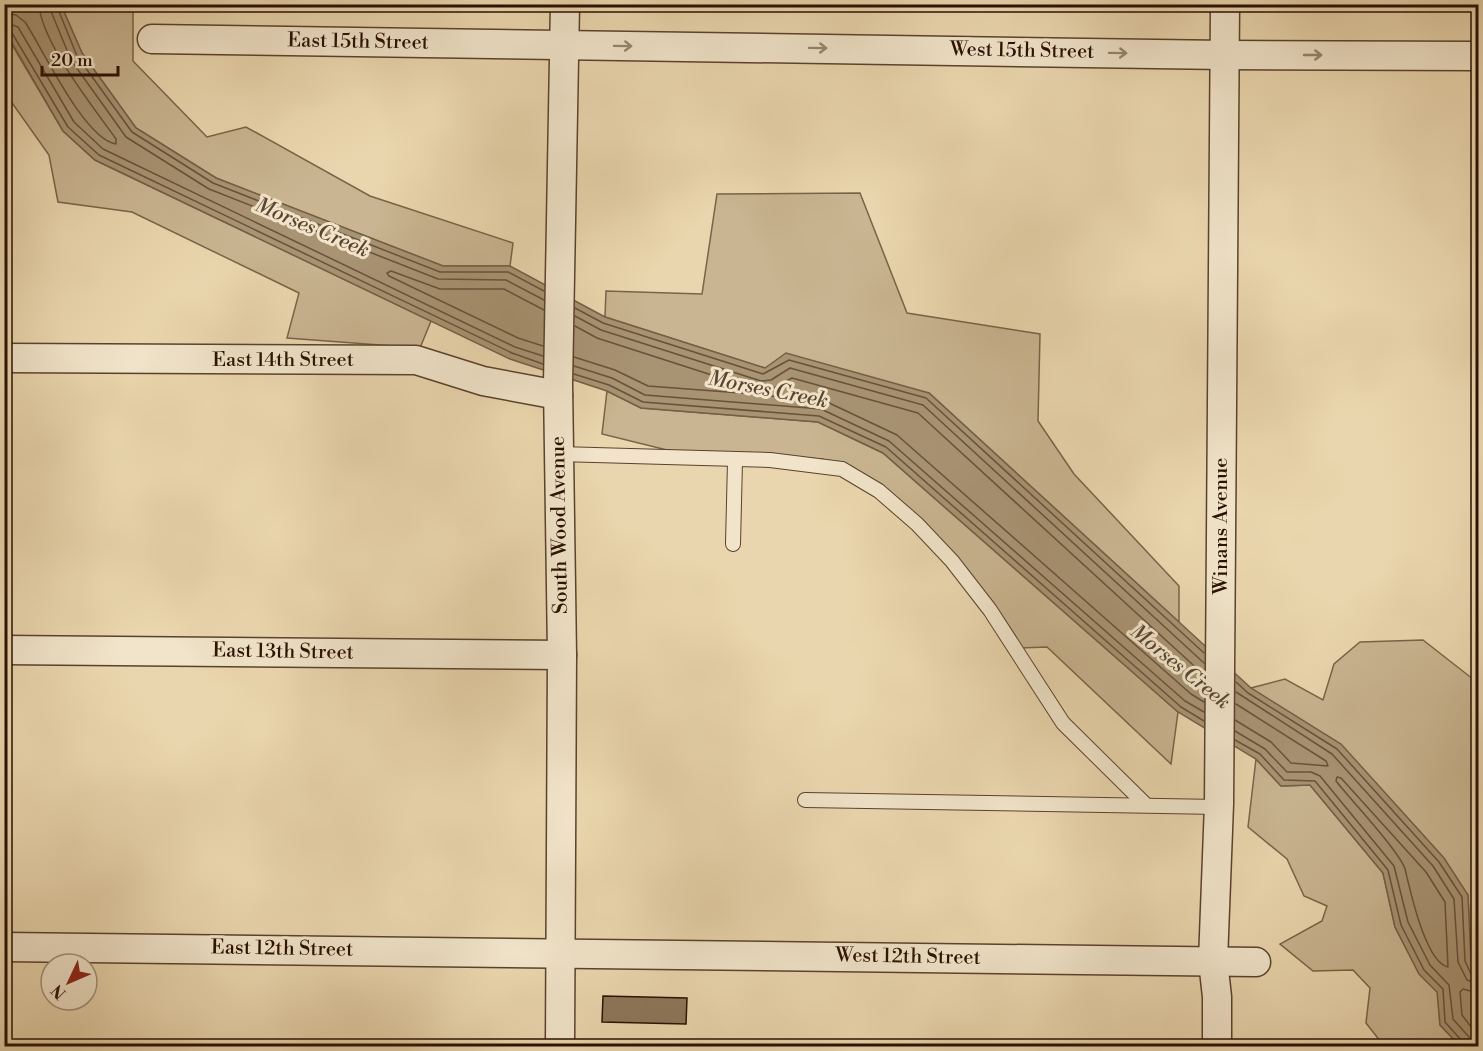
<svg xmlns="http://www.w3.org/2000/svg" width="1483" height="1051" font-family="'Libre Bodoni',serif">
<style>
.green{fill:#c9b591;stroke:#796349;stroke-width:1.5}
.water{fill:#a89373;stroke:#755f45;stroke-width:1.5}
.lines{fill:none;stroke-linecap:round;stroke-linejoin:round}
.shore{stroke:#68523a;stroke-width:1.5}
.building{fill:#8d775b;stroke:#291101;stroke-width:1.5}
.service-casing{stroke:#59422c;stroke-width:16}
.minor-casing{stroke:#59422c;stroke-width:31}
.service{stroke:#f1e4ca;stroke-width:14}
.minor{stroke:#f1e4ca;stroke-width:28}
.oneway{stroke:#978570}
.labels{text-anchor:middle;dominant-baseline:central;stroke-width:6;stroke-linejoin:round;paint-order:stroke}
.street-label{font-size:20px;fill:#291101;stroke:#f1e4ca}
.water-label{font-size:21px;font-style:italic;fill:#5c452f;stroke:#f1e4ca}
</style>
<rect width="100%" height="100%" fill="#ead6ae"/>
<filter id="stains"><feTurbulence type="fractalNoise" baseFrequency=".00333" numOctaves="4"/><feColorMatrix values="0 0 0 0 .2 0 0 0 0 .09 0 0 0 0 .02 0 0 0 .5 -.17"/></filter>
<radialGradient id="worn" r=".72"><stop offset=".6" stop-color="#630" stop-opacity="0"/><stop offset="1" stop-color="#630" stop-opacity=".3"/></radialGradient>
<g class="green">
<path d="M61,5H133V61L207,137L246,127L370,196L513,243L510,266H443L216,178L136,128L82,53Z"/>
<path d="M4,31L63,131L95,160L431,321L420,348L287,338L299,293L132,212L58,202L49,155L5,93Z"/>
<path d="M860,193L907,313L1040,334L1038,421L1074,474L1179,586V622L929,393L765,368L605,317L606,291L702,294L717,194Z"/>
<path d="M607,391L641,408L818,422L883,453L1178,712L1171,764L1047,647L1020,648C973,581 906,476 822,459L671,451L602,434Z"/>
<path d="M1423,640L1478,683C1478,708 1471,749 1478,770V975L1471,960L1468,895L1251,688L1285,679L1323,700L1334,664L1360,642Z"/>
<path d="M1256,759L1281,786L1310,785L1383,873L1395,927L1419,973L1438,992L1440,1025L1460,1046H1384L1366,1023L1370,988L1353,970L1313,971L1280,944L1322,921L1327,906L1304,896L1287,859L1248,827Z"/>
</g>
<path class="water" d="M4,5H61L82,53L136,128L216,178L443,266H510L605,317L765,368L786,353L929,393L1251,688L1341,744L1444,858L1468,895L1471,960L1478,975V1046H1460L1440,1025L1437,992L1419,974L1395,927L1383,873L1310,785L1281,786L1256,759L1178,712L883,453L818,422L641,408L607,391L510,359L95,160L63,131L5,31Z"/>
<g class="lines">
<g class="shore">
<path d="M48,4L71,60L126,137L209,189L438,279L506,280L544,300"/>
<path d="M56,4L77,56L132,132L213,183L440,272H508L544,291"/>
<path d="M4,13L16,15L25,22C43,49 84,139 116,144V139C94,108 41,42 39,4"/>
<path d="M4,22L18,27L74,122L103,149L515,347L543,356"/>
<path d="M4,29L12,33L68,127L99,155L512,353L543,364"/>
<path d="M575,308L603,323L763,374L789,360L926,398L1204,653"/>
<path d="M575,316L601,330L761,381L771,380L790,368L923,405L1204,663"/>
<path d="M543,346L518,338L389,276L387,273L391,271L440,289H504L544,310"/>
<path d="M574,357L615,370L648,386L754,394L757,392L755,389L597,338L575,326"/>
<path d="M574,366L612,378L645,395L821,409L889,441L1185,701L1204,712"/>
<path d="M574,374L609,385L643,402L819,416L886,447L1181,707L1204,721"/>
<path d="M1236,682L1248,693L1337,749L1439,862L1462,897L1465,961L1471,974L1478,976"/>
<path d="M1236,692L1332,754L1433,866L1454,899L1458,962L1467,980L1478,984"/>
<path d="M1204,702L1191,694L897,435L825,401L770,396L768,391L792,378L918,413L1204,675"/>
<path d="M1235,720L1271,742L1291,763L1328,766L1326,761L1236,704"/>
<path d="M1235,731L1265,749L1287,772H1311L1320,776L1394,866L1408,922L1430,965L1449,985L1453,1019L1469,1037L1471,1046"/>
<path d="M1235,740L1260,754L1284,780L1315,781L1388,870L1401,925L1424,970L1443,989L1445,1022L1462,1041L1464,1046"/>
<path d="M1337,777L1341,778L1426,872L1445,902L1448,967C1425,962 1410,889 1405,869C1400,852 1350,799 1336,781Z"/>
<path d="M1478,993L1463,989L1460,992L1462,1015L1478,1036"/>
</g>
</g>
<path class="building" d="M603,996L687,998L686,1024L602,1022Z"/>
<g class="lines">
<defs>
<g id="service">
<path d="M559,454L770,460L842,469L879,491L917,524L952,561L990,610L1063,723L1145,804"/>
<path d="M733,544L735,461"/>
<path d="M805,800L1219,807"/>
</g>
<g id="minor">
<path d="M152,39L1225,55L1478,56"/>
<path d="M4,358L416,360L483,381L558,395"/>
<path d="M4,650L562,655"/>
<path d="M4,947L1256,962"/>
<path d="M560,1046L562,655L558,384L565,4"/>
<path d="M1217,1046V997L1213,961L1219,804L1225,4"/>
</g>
</defs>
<use href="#service" class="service-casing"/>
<use href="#minor" class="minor-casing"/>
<use href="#service" class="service"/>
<use href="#minor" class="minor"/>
</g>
<defs><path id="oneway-shaft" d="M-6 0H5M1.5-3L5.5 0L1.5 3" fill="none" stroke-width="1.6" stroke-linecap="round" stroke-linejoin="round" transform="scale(1.5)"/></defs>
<g class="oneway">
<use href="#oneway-shaft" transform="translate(623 46) rotate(1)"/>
<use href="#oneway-shaft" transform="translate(818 48) rotate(1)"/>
<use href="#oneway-shaft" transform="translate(1118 53) rotate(1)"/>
<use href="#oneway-shaft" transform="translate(1313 55)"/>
</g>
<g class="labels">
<g class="street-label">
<text transform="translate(358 42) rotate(1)">East 15th Street</text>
<text transform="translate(1022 51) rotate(1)">West 15th Street</text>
<text x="283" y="360">East 14th Street</text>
<text transform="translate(560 525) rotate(-91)">South Wood Avenue</text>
<text transform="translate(1221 526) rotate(-90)">Winans Avenue</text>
<text transform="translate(283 652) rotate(1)">East 13th Street</text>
<text transform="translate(282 949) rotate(1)">East 12th Street</text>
<text transform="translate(908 957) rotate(1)">West 12th Street</text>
</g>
<g class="water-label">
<text transform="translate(312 228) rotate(23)">Morses Creek</text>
<text transform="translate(768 390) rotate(11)">Morses Creek</text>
<text transform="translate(1180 667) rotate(39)">Morses Creek</text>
</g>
</g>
<rect width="1483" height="1051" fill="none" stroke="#ead6ae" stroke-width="24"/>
<rect x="6" y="6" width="1471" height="1039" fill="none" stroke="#291101" stroke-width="3"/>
<rect x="12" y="12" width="1459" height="1027" fill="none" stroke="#291101" stroke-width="1.5"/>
<g transform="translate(69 982) rotate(226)"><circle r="28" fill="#f1e4ca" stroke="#a1907a" stroke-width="1.5"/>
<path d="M0-4.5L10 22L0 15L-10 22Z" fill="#8f2418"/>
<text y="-9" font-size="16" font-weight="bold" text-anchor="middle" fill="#291101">N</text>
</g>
<path d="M42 66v9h76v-9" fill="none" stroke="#291101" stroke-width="3"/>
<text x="51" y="66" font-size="18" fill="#291101" stroke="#f1e4ca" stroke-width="4.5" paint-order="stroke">20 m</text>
<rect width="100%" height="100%" filter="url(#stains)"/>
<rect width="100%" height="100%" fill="url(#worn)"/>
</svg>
